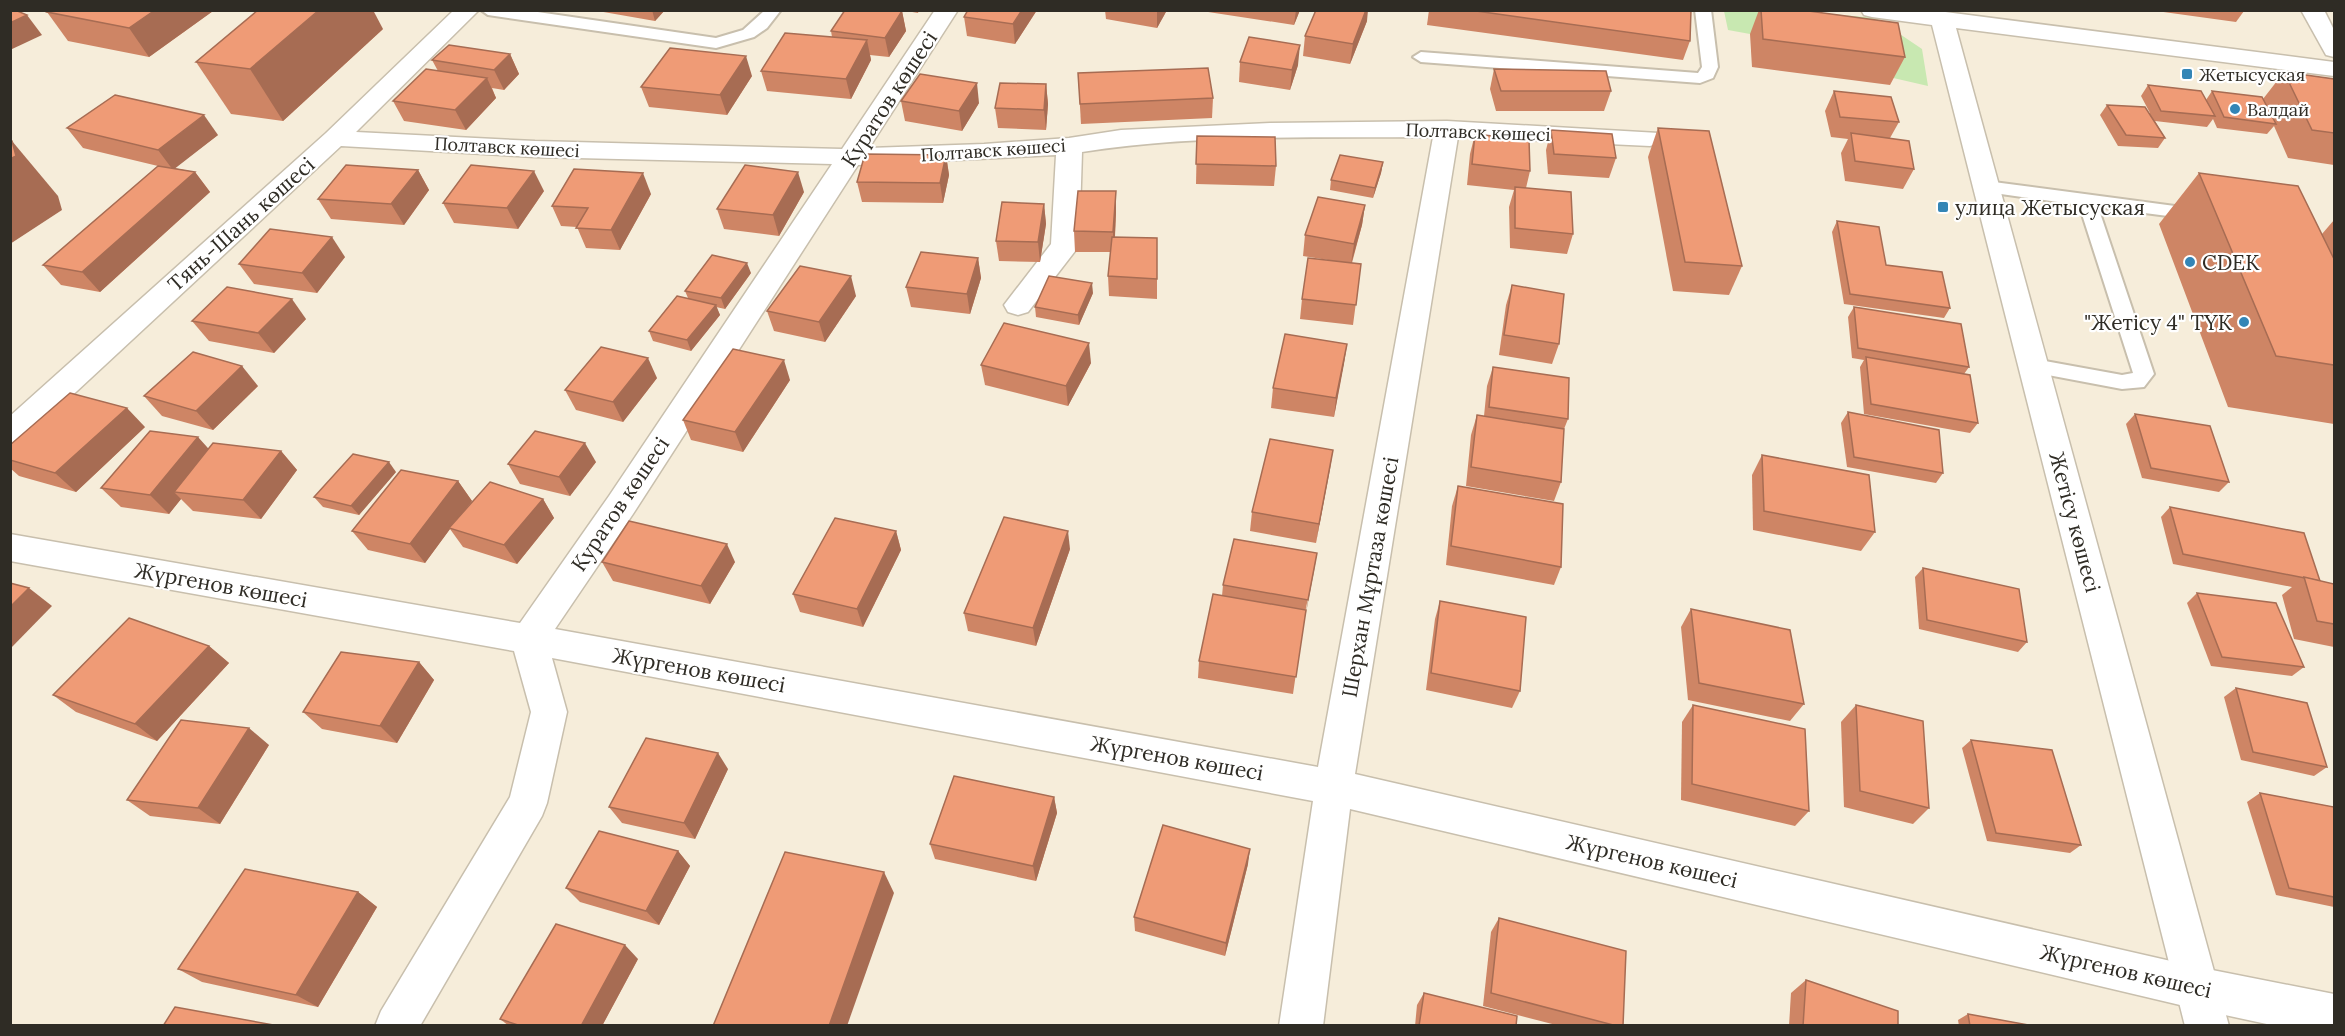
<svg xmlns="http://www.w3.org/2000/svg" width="2345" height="1036" font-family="Lora,serif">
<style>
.green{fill:#c8e8b1}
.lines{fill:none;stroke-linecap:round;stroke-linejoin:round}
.lane-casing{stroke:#c8bfad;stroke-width:4}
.street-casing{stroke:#c8bfad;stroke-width:3}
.secondary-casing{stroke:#c8bfad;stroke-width:3}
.lane{fill:#fff;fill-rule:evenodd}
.street{fill:#fff;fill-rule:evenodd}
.secondary{fill:#fff;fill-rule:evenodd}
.wall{fill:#ce8565}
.shaded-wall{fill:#a76c53}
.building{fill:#ef9b76;stroke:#a76c53;stroke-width:1.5}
.poi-dot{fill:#3385b6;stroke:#fff;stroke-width:2}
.labels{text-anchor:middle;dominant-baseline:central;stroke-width:4.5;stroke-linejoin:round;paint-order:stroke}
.far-poi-label{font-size:18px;fill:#2f2c25;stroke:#fff;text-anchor:start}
.far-street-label{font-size:18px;fill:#2f2c25;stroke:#fff}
.street-label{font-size:21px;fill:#2f2c25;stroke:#fff}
.poi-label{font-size:21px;fill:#2f2c25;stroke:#fff;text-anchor:start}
</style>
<rect width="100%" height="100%" fill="#f6edda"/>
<path class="green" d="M1724,11H1797L1876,18L1922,49L1928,86L1889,77L1750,34L1728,30Z"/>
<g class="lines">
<defs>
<g id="lane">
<path d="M481,10H524L716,38L743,30L765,10H781L767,28L754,37L716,48L488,15Z"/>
<path d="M1695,10H1711L1718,67L1713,78L1700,83L1421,62L1413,57L1421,52L1698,73L1702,67Z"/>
<path d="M1986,181L2205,210L2208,214L2205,218L2199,220L2098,207L2154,374L2144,387L2122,389L2027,371L2024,366L2027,361L2034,359L2122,375L2133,373L2079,205L1980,191L1977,187L1980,183Z"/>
</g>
<path id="street" d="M454,10H479L356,132L535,141L842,149L935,10H958L869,148L984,144L1069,138L1121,130L1270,123L1447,121L1659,133L1663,138L1659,143L1650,146L1458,137L1355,774L2197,967L2334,994V1026H2276L2197,1009L1350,809L1323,1026H1279L1313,801L552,658L567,712L547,803L542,816L420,1026H375L381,1011L510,797L531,712L514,651L10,561V534L520,623L609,496L832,164L535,157L341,146L21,443L10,447V416L326,133ZM1433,137L1318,767L555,629L633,514L858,165L1056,155L1051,244L1004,305L1008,312L1018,315L1028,312L1079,246L1082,152C1196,134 1317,138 1433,137Z"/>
<g id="secondary">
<path d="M1861,10H1930L2334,62V76L1956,28L2229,1026H2185L1932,25L1872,17L1864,15Z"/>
<path d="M2301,10H2324L2334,30V57L2326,55Z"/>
</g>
</defs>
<use href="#lane" class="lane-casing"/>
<use href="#street" class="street-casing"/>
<use href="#secondary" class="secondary-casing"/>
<use href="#lane" class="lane"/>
<use href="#street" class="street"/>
<use href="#secondary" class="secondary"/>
</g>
<g class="wall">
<path d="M50,10H213V11L149,57L68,41L47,12Z"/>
<path d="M592,10H665L655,21Z"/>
<path d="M901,10H919L918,13Z"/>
<path d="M968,10H1037L1015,44L967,36L964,17Z"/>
<path d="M1105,10H1167L1157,28L1106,19Z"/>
<path d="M1195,10H1300L1294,25Z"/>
<path d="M1429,10H1691L1690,41L1683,60L1427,25Z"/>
<path d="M1759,10H1801L1905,57L1890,85L1752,67L1750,34Z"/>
<path d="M2149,10H2243L2244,11L2236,22Z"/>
<path d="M902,11L906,31L889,57L870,55L871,60L851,99L767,91L761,71L832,37L831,31Z"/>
<path d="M1367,21L1350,64L1303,56L1305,36Z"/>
<path d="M383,29L283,121L231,114L196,62Z"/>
<path d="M510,54L519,74L504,90L492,88L496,98L466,130L404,121L393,101L438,71L432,60Z"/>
<path d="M1240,62L1298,65L1290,90L1239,82Z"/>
<path d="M1494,69L1611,91L1604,111H1496L1490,89Z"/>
<path d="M2284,72L2334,79V165L2288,158L2274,126L2267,134L2217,128L2213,119L2207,127L2155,121L2165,138L2158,148L2118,146L2100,115L2107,105L2150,113L2141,96L2148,85L2206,100L2212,91L2263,99Z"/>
<path d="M1078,73L1213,98L1212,118L1081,124Z"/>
<path d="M752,76L727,115L649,107L641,87Z"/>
<path d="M1046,84L1048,104L1046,130L998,128L995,108Z"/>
<path d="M1834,91L1899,122L1890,138L1914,169L1903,189L1845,181L1841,153L1848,139L1831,137L1825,111Z"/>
<path d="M901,101L979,103L962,131L905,121Z"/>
<path d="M67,128L218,135L174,168L195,172L210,192L100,292L61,285L43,265L158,166L83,148Z"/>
<path d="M1658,128L1742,266L1729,295L1673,291L1648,157Z"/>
<path d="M1551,130L1616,158L1609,178L1548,174L1546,150Z"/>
<path d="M1475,134L1530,171L1526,188L1573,234L1567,254L1510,248L1509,207L1514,190L1467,185L1470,154Z"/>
<path d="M1197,136L1276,166L1274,186L1196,184Z"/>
<path d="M946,155L949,175L943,203L862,202L857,182Z"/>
<path d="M1383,162L1381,173L1373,198L1330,190L1331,180Z"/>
<path d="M418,170L429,190L404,225L331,219L318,199Z"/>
<path d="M2199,173L2322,234L2334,220V424L2228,407L2159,224Z"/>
<path d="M544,191L518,229L454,223L443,203Z"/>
<path d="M1116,191V212L1115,237L1157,238V299L1109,296L1108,276L1111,252H1075L1074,231Z"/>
<path d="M804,192L779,236L724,229L717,209Z"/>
<path d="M651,194L620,250L586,248L577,227L561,226L552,206Z"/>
<path d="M1044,204L1046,224L1040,262L999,261L996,241Z"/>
<path d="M1365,205L1362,225L1352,263L1361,264L1353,325L1300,319L1302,299L1328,260L1303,256L1305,235Z"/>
<path d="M1837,221L1886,265L1950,308L1944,318L1844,304L1832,232Z"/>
<path d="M345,257L317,293L254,284L239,264Z"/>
<path d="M978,258L981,278L970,314L911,307L906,287Z"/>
<path d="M751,273L725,309L716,307L720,315L691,351L653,341L649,331L688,298L685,291Z"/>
<path d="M1512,285L1559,344L1552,364L1499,355L1506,305Z"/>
<path d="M1093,293L1079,325L1036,317L1035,307Z"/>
<path d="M856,296L825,342L774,331L767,311Z"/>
<path d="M1854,307L1969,367L1964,374L1978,423L1970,433L1864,414L1860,367L1864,360L1852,358L1848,317Z"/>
<path d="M306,319L274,353L209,341L192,321Z"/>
<path d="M1347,344L1334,417L1271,408L1273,388Z"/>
<path d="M1091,363L1068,406L985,385L981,365Z"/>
<path d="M1493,367L1568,419L1564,429L1561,482L1554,501L1466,486L1471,435L1477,415L1484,416L1487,386Z"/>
<path d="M657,378L623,422L576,410L565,390Z"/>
<path d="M790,380L743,452L691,440L683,420Z"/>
<path d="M258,386L213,430L162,416L144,396Z"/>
<path d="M1848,412L1943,473L1936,483L1847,467L1841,423Z"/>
<path d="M2135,414L2229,482L2219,492L2142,478L2126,424Z"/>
<path d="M145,427L76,492L19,476L10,468V445Z"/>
<path d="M209,449L281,451L297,470L261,519L193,511L181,499L169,514L121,507L101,488Z"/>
<path d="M1333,450L1316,543L1250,531L1252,512Z"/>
<path d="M1762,455L1875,532L1861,551L1753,530L1752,475Z"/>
<path d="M596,462L570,496L520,484L508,464Z"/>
<path d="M396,472L359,515L323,507L314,497Z"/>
<path d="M458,481L472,501L461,515L543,499L554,518L517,564L463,547L450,529L425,563L368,550L352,531Z"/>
<path d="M1458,486L1561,567L1554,585L1446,565L1452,506Z"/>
<path d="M2170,507L2320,581L2334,584V647L2294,639L2282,595L2292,587L2173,564L2161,517Z"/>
<path d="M896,531L901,550L863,627L800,612L793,594Z"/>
<path d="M1070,549L1036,646L968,631L964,613Z"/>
<path d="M1317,553L1304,618L1293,694L1198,678L1199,661L1222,596L1223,585Z"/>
<path d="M602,562H735L710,604L613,581Z"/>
<path d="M1923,568L2027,642L2018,652L1919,629L1915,577Z"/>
<path d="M2197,593L2304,667L2292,676L2211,666L2187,603Z"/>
<path d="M1440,601L1520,691L1512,708L1426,690L1435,619Z"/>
<path d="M1691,609L1804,704L1790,721L1688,700L1681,627Z"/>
<path d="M209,646L229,663L157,741L76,712L53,695Z"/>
<path d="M419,662L434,680L397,743L322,729L303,712Z"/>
<path d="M2236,688L2327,767L2314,776L2241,760L2224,697Z"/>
<path d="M1693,705L1809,811L1795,826L1681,800L1682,722Z"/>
<path d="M1856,705L1929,808L1913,824L1844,807L1841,722Z"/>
<path d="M1971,740L2081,845L2070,853L1987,841L1962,748Z"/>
<path d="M269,745L220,824L150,816L127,800Z"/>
<path d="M728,769L695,839L622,823L609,807Z"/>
<path d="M2260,793L2334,807V907L2276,895L2247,802Z"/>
<path d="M1054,797L1057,813L1036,881L935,859L930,844Z"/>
<path d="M678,851L690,866L659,925L580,902L566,888Z"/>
<path d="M1248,864L1225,956L1135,931L1134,917Z"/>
<path d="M358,892L377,907L318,1007L202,982L178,969Z"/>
<path d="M1499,918L1623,1026H1560L1483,1006L1491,932Z"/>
<path d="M638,959L602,1026H509L500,1019Z"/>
<path d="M1806,980L1898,1026H1789L1791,993Z"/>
<path d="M1424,993L1516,1026H1415L1417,1005Z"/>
<path d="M1968,1014L2034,1026H1959L1958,1020Z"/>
</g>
<g class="shaded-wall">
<path d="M155,10H213V11L149,57L129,28Z"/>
<path d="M319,10H373L383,29L283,121L250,69Z"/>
<path d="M652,10H665L655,21Z"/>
<path d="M1022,10H1037L1015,44L1013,24Z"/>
<path d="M1157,10H1167L1157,28Z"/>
<path d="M1296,10H1300L1294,25Z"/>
<path d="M1366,10H1368L1367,21L1350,64L1353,44Z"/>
<path d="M902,11L906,31L889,57L885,38Z"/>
<path d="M27,15L42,35L10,50V23Z"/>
<path d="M867,40L871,60L851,99L846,79Z"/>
<path d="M1300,45L1298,65L1290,90L1292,70Z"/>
<path d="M510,54L519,74L504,90L494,70Z"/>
<path d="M746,56L752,76L727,115L720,95Z"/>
<path d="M487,78L496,98L466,130L455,110Z"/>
<path d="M977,83L979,103L962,131L959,111Z"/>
<path d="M1046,84L1048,104L1046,130L1044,110Z"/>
<path d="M204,115L218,135L173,170L158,150Z"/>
<path d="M12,141L58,196L62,210L10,244V159Z"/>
<path d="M946,155L949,175L943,203L940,183Z"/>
<path d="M1383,162L1381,173L1373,198L1375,188Z"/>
<path d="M418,170L429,190L404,225L391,204Z"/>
<path d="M534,171L544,191L518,229L507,208Z"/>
<path d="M195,172L210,192L100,292L82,272Z"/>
<path d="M798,172L804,192L779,236L773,215Z"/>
<path d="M643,173L651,194L620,250L611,230Z"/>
<path d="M1116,191V212L1114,252L1113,232Z"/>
<path d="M1044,204L1046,224L1040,262L1038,242Z"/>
<path d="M1365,205L1362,225L1351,264L1354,244Z"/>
<path d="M332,237L345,257L317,293L302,273Z"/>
<path d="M978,258L981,278L970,314L967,294Z"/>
<path d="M747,263L751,273L725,309L721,298Z"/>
<path d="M851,276L856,296L825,342L819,322Z"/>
<path d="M1092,283L1093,293L1079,325L1078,315Z"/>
<path d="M292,299L306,319L274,353L258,333Z"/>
<path d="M716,305L720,315L691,351L687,340Z"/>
<path d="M1089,343L1091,363L1068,406L1066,386Z"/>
<path d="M1347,344L1344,364L1334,417L1336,398Z"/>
<path d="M648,358L657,378L623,422L613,402Z"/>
<path d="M784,360L790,380L743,452L735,432Z"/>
<path d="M242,366L258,386L213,430L196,411Z"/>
<path d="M127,408L145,427L76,492L55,473Z"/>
<path d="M198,437L216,457L174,492L181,499L169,514L150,495Z"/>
<path d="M585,443L596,462L570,496L559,477Z"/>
<path d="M1333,450L1330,469L1316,543L1319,524Z"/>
<path d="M281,451L297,470L261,519L243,500Z"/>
<path d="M389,462L396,472L359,515L351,506Z"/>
<path d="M458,481L472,501L451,528H449L450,529L425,563L410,544Z"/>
<path d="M543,499L554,518L517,564L504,545Z"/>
<path d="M896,531L901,550L863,627L857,609Z"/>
<path d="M1068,531L1070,549L1036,646L1033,628Z"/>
<path d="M727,544L735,562L710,604L701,586Z"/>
<path d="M1317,553L1314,571L1305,618L1308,600Z"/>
<path d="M29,588L52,606L10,649V607Z"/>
<path d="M209,646L229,663L157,741L135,724Z"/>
<path d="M419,662L434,680L397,743L380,726Z"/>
<path d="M249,728L269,745L220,824L198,808Z"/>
<path d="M718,753L728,769L695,839L684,823Z"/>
<path d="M1054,797L1057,813L1036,881L1033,866Z"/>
<path d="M1250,849L1248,864L1225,956L1226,943Z"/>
<path d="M678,851L690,866L659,925L646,911Z"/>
<path d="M884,872L894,893L847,1026H829Z"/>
<path d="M358,892L377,907L318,1007L296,995Z"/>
<path d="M625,945L638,959L602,1026H581Z"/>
</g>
<g class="building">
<path d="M10,10H15L27,15L10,23Z"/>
<path d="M50,10H155L129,28L47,12Z"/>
<path d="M258,10H319L250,69L196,62Z"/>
<path d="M845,10H897L902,11L885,38L831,31Z"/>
<path d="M968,10H1022L1013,24L964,17Z"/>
<path d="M1316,10H1366L1353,44L1305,36Z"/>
<path d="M1469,10H1691L1690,41Z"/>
<path d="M1761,10H1801L1898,23L1905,57L1763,39Z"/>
<path d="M785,33L867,40L846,79L761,71Z"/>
<path d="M1249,37L1300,45L1292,70L1240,62Z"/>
<path d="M449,45L510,54L494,70L432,60Z"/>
<path d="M670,48L746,56L720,95L641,87Z"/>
<path d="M1208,68L1213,98L1080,104L1078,73Z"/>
<path d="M426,69L487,78L455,110L393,101Z"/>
<path d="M1494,69L1606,71L1611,91H1501Z"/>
<path d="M2284,72L2334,79V133L2312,130Z"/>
<path d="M920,74L977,83L959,111L901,101Z"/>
<path d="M1000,83L1046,84L1044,110L995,108Z"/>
<path d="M2148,85L2201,91L2215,116L2161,111Z"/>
<path d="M1834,91L1891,97L1899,122L1840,117Z"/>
<path d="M2212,91L2262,97L2276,124L2224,117Z"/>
<path d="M115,95L204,115L158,150L67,128Z"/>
<path d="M2107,105L2145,107L2165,138L2126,135Z"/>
<path d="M1658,128L1709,131L1742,266L1685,262Z"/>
<path d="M1551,130L1612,134L1616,158L1554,154Z"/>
<path d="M1851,133L1909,141L1914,169L1855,161Z"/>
<path d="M1475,134L1529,140L1530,171L1472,164Z"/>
<path d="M1197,136L1275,137L1276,166L1196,164Z"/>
<path d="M10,141H12L16,156L10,159Z"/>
<path d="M865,154L946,155L940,183L857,182Z"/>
<path d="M1340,155L1383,162L1375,188L1331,180Z"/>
<path d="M346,165L418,170L391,204L318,199Z"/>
<path d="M471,165L534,171L507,208L443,203Z"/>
<path d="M745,165L798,172L773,215L717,209Z"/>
<path d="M158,166L195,172L82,272L43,265Z"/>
<path d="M574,169L643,173L611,230L576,228L588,208L552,206Z"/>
<path d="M2199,173L2298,186L2334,259V365L2276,356Z"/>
<path d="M1515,187L1571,192L1573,234L1515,228Z"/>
<path d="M1078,191H1116L1113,232L1074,231Z"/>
<path d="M1318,197L1365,205L1354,244L1305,235Z"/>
<path d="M1002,202L1044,204L1038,242L996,241Z"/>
<path d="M1837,221L1879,227L1886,265L1942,272L1950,308L1850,294Z"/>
<path d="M270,229L332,237L302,273L239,264Z"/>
<path d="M1112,237L1157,238V279L1108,276Z"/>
<path d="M921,252L978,258L967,294L906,287Z"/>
<path d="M712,255L747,263L721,298L685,291Z"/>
<path d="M1308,258L1361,264L1356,305L1302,299Z"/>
<path d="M800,266L851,276L819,322L767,311Z"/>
<path d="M1049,276L1092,283L1078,315L1035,307Z"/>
<path d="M1512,285L1564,294L1559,344L1504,335Z"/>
<path d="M227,287L292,299L258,333L192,321Z"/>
<path d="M677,296L716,305L687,340L649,331Z"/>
<path d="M1854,307L1961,324L1969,367L1858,348Z"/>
<path d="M1004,323L1089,343L1066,386L981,365Z"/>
<path d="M1285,334L1347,344L1336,398L1273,388Z"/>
<path d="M601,347L648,358L613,402L565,390Z"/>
<path d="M733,349L784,360L735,432L683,420Z"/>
<path d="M193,352L242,366L196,411L144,396Z"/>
<path d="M1866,357L1970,375L1978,423L1871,404Z"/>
<path d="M1493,367L1569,378L1568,419L1489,407Z"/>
<path d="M70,393L127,408L55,473L10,460V445Z"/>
<path d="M1848,412L1939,430L1943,473L1854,457Z"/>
<path d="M2135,414L2210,426L2229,482L2151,468Z"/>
<path d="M1477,415L1564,429L1561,482L1471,467Z"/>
<path d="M150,431L198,437L150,495L101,488Z"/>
<path d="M535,431L585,443L559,477L508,464Z"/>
<path d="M1270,439L1333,450L1319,524L1252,512Z"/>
<path d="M213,443L281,451L243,500L174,492Z"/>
<path d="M353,454L389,462L351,506L314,497Z"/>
<path d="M1762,455L1869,475L1875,532L1764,511Z"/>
<path d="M401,470L458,481L410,544L352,531Z"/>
<path d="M490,482L543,499L504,545L449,528Z"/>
<path d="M1458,486L1563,504L1561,567L1451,546Z"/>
<path d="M2170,507L2304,533L2320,581L2183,554Z"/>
<path d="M1004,517L1068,531L1033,628L964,613Z"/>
<path d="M835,518L896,531L857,609L793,594Z"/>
<path d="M629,521L727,544L701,586L602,562Z"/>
<path d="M1234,539L1317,553L1308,600L1223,585Z"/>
<path d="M1923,568L2019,589L2027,642L1927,620Z"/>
<path d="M2304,577L2334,584V624L2317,621Z"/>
<path d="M10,583L29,588L10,607Z"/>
<path d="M2197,593L2276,603L2304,667L2222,657Z"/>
<path d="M1213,594L1306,610L1296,677L1199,661Z"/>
<path d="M1440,601L1526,617L1520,691L1431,673Z"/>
<path d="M1691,609L1790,630L1804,704L1699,683Z"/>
<path d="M129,618L209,646L135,724L53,695Z"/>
<path d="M341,652L419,662L380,726L303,712Z"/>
<path d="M2236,688L2307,703L2327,767L2253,752Z"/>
<path d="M1693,705L1805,729L1809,811L1692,784Z"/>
<path d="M1856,705L1923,721L1929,808L1860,791Z"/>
<path d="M181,720L249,728L198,808L127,800Z"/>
<path d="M646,738L718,753L684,823L609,807Z"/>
<path d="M1971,740L2052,750L2081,845L1996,833Z"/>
<path d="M954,776L1054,797L1033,866L930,844Z"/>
<path d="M2260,793L2334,807V897L2289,888Z"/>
<path d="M1163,825L1250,849L1226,943L1134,917Z"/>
<path d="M599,831L678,851L646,911L566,888Z"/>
<path d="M785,852L884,872L829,1026H713Z"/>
<path d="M245,869L358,892L296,995L178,969Z"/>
<path d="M1499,918L1626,951L1623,1026H1617L1491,993Z"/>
<path d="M556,924L625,945L581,1026H521L500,1019Z"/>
<path d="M1806,980L1898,1011V1026H1803Z"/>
<path d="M1424,993L1517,1016L1516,1026H1419Z"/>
<path d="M175,1007L279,1026H163Z"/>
<path d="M1968,1014L2034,1026H1970Z"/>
</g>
<g class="poi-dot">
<rect x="2181" y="68" width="12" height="12" rx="3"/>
<circle cx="2235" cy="109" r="6"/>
<rect x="1937" y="201" width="12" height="12" rx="3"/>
<circle cx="2190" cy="262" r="6"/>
<circle cx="2244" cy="322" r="6"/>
</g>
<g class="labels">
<g class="far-poi-label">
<text x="2199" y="74">Жетысуская</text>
<text x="2247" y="109">Валдай</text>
</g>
<g class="far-street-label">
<text transform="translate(1478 132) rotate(2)">Полтавск көшесі</text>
<text transform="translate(507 147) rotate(3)">Полтавск көшесі</text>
<text transform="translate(993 150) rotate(-4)">Полтавск көшесі</text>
</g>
<g class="street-label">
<text transform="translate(889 99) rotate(-57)">Куратов көшесі</text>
<text transform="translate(241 224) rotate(-42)">Тянь-Шань көшесі</text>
<text transform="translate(620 504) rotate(-56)">Куратов көшесі</text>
<text transform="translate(2075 522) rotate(75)">Жетісу көшесі</text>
<text transform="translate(1370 577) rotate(-80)">Шерхан Мұртаза көшесі</text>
<text transform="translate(221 585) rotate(10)">Жүргенов көшесі</text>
<text transform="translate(699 670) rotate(10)">Жүргенов көшесі</text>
<text transform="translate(1177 758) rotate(10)">Жүргенов көшесі</text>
<text transform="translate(1652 861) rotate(13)">Жүргенов көшесі</text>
<text transform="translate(2126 971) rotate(13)">Жүргенов көшесі</text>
</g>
<g class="poi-label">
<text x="1955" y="207">улица Жетысуская</text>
<text x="2202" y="262">CDEK</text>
<text x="2232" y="322" text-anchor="end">"Жетісу 4" ТҮК</text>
</g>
</g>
<rect width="2345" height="1036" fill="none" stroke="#2f2c25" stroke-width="24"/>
</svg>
